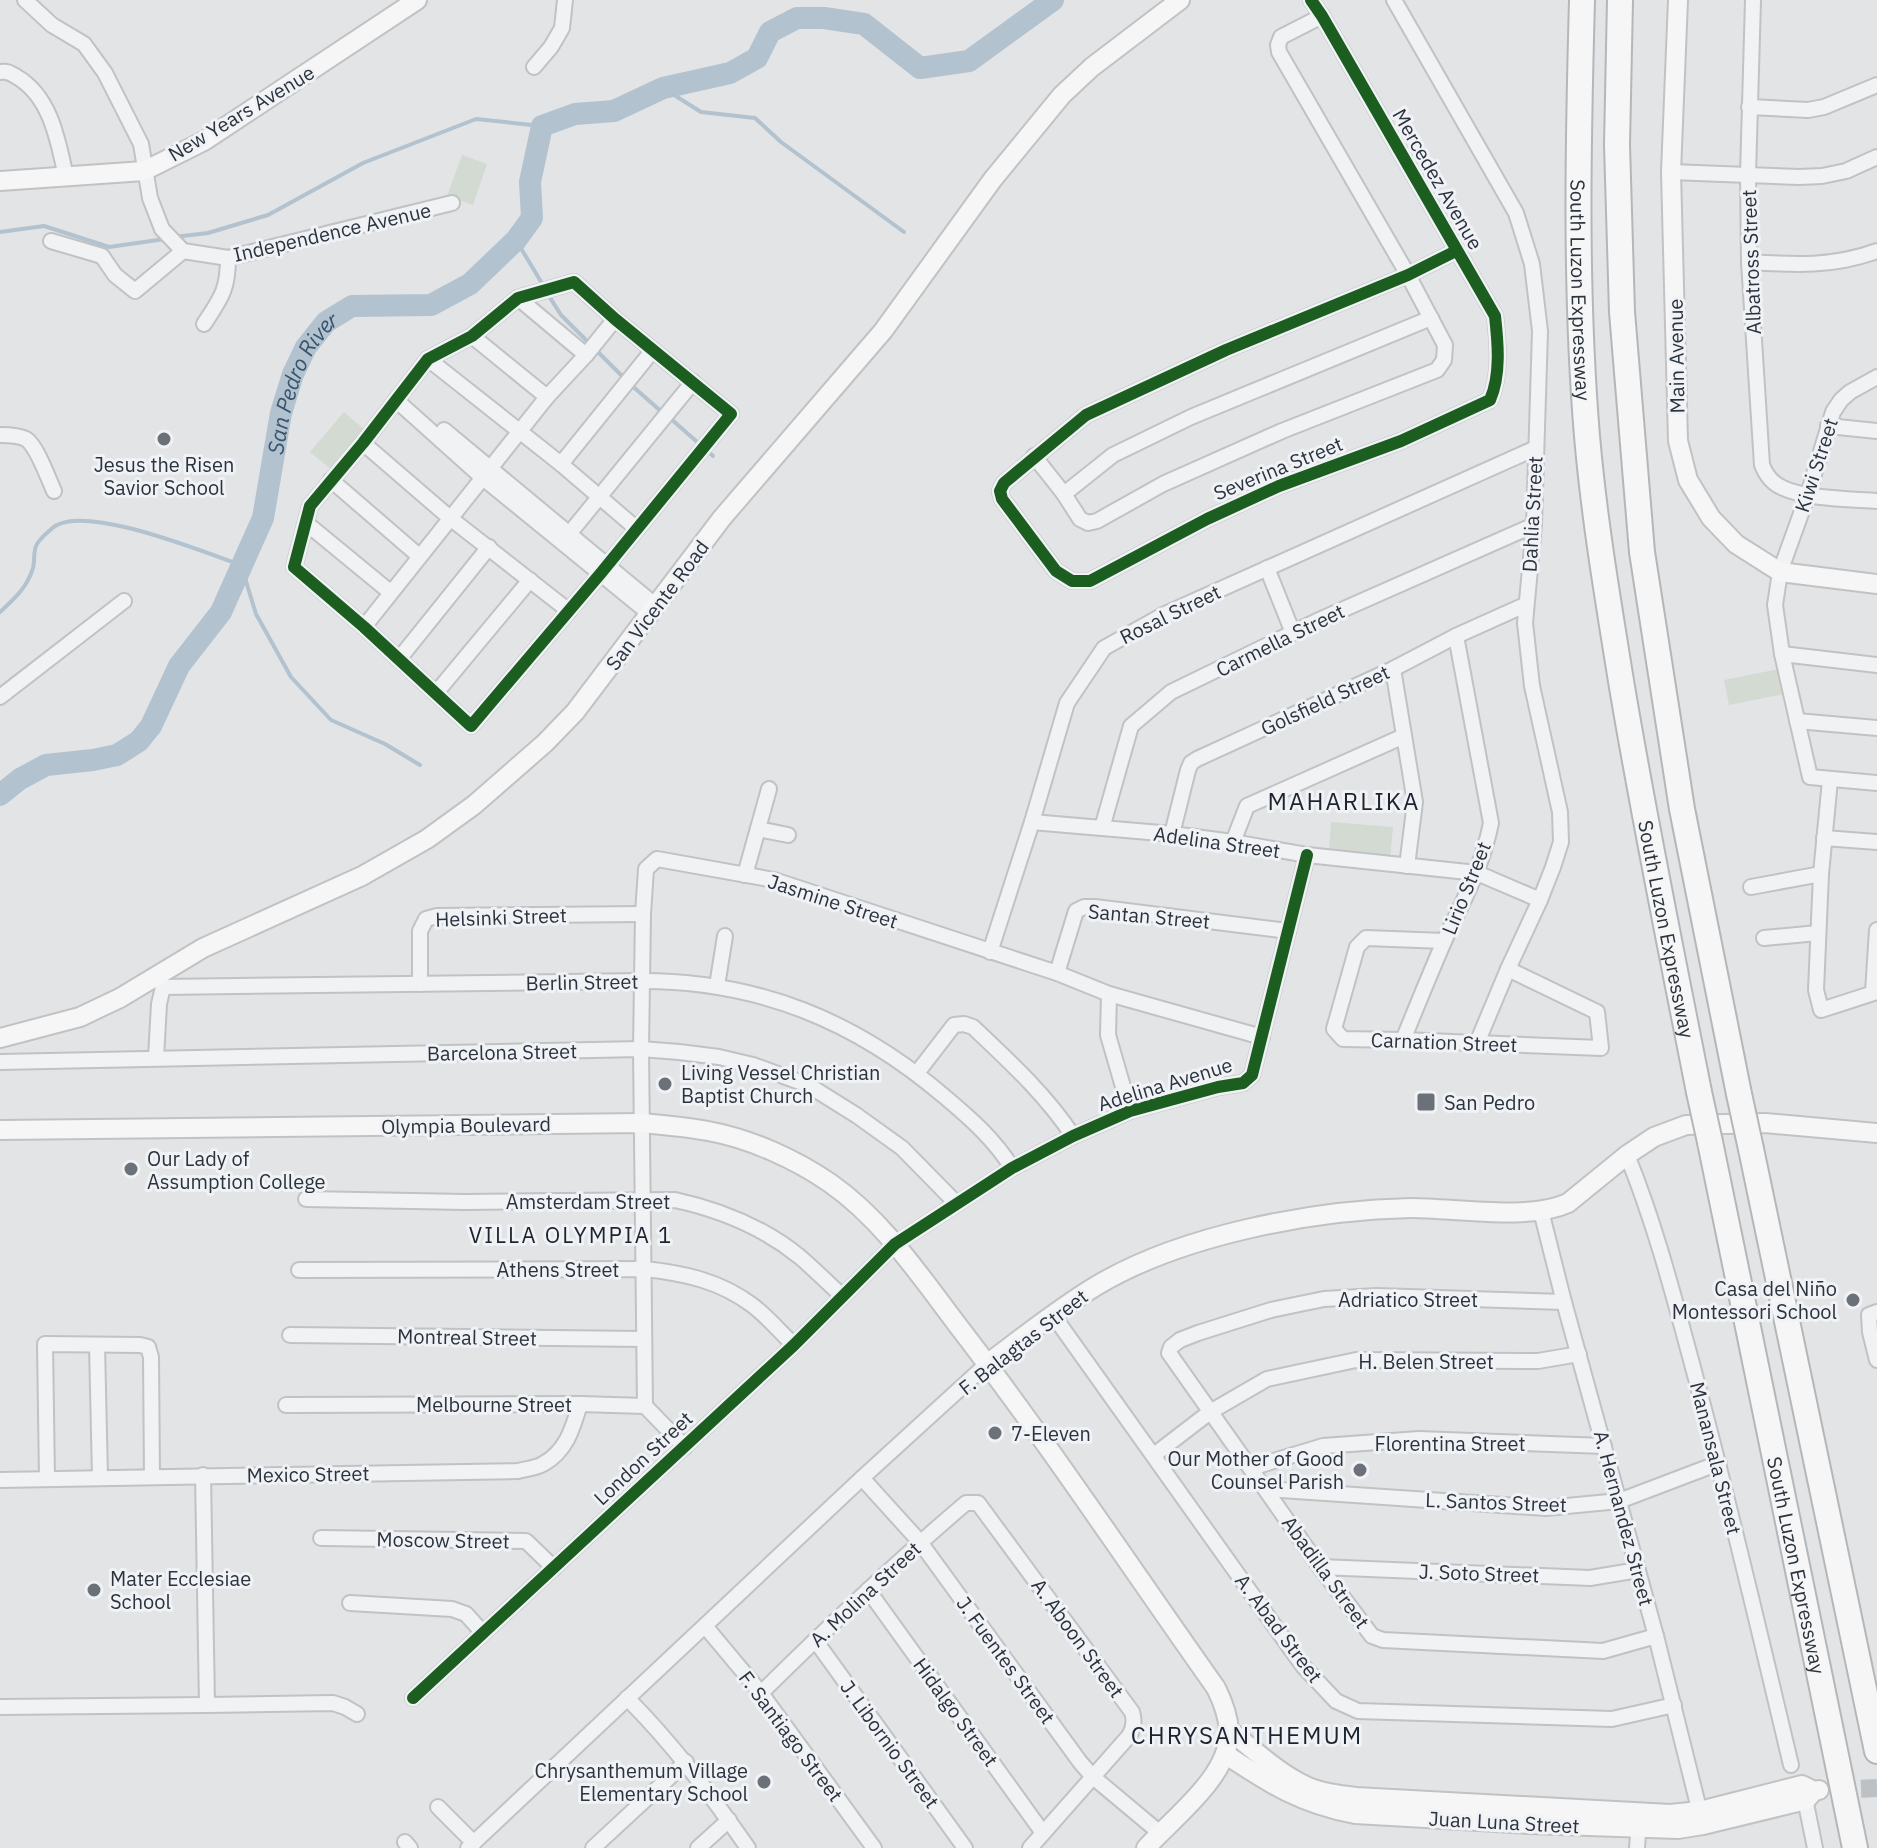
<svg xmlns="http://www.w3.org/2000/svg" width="1877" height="1848" font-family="'IBM Plex Sans',sans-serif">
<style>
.green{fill:#d3dad2}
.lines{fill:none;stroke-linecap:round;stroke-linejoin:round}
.stream{stroke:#b2c2cf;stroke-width:4}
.river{stroke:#b2c2cf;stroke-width:22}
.secondary-tunnel{stroke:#bdc1c4;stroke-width:18;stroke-dasharray:18 9;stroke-linecap:butt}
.street-casing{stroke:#c0c2c4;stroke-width:18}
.secondary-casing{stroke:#c0c2c4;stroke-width:22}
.highway-casing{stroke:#b4b7ba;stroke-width:28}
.street{stroke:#f1f2f4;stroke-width:14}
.secondary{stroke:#f6f6f6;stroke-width:18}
.highway{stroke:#f6f6f6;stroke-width:24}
.highway-bridge-casing{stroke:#b4b7ba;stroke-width:28;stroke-linecap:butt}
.highway-bridge{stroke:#f6f6f6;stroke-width:24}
.cycleway-casing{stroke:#f0f2f6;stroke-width:17}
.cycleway{stroke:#1b5e20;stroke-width:12}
.poi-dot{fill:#6a7179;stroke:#f0f2f6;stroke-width:3}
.labels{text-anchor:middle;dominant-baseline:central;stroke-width:6;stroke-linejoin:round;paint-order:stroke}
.street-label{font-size:20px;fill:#2a333e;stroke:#f0f2f6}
.poi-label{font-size:20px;fill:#2a333e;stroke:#f0f2f6;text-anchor:start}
.water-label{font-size:22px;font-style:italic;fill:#38546e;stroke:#f0f2f6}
.neighbourhood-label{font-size:22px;letter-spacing:2px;fill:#1c242f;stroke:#f0f2f6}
.quarter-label{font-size:24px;letter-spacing:2px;fill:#1c242f;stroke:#f0f2f6}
</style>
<rect width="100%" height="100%" fill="#e2e4e6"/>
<g class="green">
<path d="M462,155L487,164L473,205L447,196Z"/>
<path d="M344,412L366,431L332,470L310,452Z"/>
<path d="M1779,669L1784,694L1729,705L1724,680Z"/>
<path d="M1331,822L1393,827L1390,857L1329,853Z"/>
</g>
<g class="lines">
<g class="stream">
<path d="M663,88L701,112L755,118L781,142L904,232"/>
<path d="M0,232L44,226L109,247L165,239"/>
<path d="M174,237L208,233L268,215L363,163L476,119L542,126"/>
<path d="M516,240L543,285"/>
<path d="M547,293L561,315L590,344"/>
<path d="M596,350L624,378"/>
<path d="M630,384L663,413"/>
<path d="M670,418L713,456"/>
<path d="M0,612C14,599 27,588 33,568C35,561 33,550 37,544C40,539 50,530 55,526C89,505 203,552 241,565L256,614L291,677L331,720L385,744L420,765"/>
</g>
<path class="river" id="s1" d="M0,795L20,779L46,765L93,760L117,755L139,741L151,726L179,666L221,612L263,518L281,413L293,374L306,347L326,322L352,306L431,305L470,284L516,240L532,218L530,182L542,126L575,114L614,111L663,88L730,73L757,58L770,32L797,18H824L864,24L920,68L969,61L1053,0"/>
<path class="secondary-tunnel" d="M1834,1790L1877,1788"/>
<defs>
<g id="street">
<path d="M25,0L52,25L84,44L105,73L141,144L150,198L162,229L183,251L228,258L452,203"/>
<path d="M1311,0L1322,16L1495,316C1498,343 1501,375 1490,400L1401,441L1279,486L1207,519L1090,581H1072L1056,571L1002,499L1000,491L1004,483L1086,415L1226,350L1408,275L1456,251"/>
<path d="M1394,0L1516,213L1532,264L1540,331L1534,525L1525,623L1532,686L1560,812L1561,842L1553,867L1540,900L1508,969L1477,1043"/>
<path d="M1753,0L1748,175L1749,262L1762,465C1766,475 1773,484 1783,488C1806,499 1850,499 1877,501"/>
<path d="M534,67L551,47L562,28L565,0"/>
<path d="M0,72C8,71 10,73 17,77C51,97 58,141 66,177"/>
<path d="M1749,107L1808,110L1824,107L1877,85"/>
<path d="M1671,172L1799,177L1822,176L1846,171L1877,157"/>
<path d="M51,241L102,256L115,275L135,291L183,251"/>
<path d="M1749,262C1795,265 1833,267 1877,251"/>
<path d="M574,282L615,319L731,414L601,573L471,726L364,627L294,567L310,506L363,443L428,359L472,336L518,298Z"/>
<path d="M518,298L586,355"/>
<path d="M204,324C221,298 228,290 228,258"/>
<path d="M472,336L547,397"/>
<path d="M428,359L561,464L637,529"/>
<path d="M1877,377L1850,392L1841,400L1833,412L1808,494L1780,572L1775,605L1782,654L1810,777L1877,783"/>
<path d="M396,400L483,478L650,614"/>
<path d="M1828,426L1877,431"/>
<path d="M444,430L656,606"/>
<path d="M0,435C8,435 18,435 26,439C37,446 48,478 54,491"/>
<path d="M363,443L450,518L569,611"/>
<path d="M1034,456L1064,494L1080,519L1088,523L1097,521L1163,484L1282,431L1437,370L1444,360L1445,345L1408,275L1279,52L1278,45L1281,37L1322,16"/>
<path d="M561,464L653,350"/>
<path d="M331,480L419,556"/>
<path d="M1064,494L1113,455L1191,417L1431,318"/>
<path d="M306,523L390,592"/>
<path d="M569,534L693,382"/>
<path d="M1267,568L1293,633"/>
<path d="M364,627L547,397L586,355L615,319"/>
<path d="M1782,654L1877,665"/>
<path d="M399,659L489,547"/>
<path d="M1393,669L1415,802L1407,866"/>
<path d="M436,693L530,580"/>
<path d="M0,697L124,601"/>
<path d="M1797,721L1877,728"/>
<path d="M1830,780L1821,874L1816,990L1821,1010L1877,992"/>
<path d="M1032,822L1172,834L1233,842L1307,855L1477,873L1540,900"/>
<path d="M1102,828L1131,726L1171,692L1317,621L1534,525"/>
<path d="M758,829L788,835"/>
<path d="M1172,834L1188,770L1191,763L1197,759L1393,669L1456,636L1525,605"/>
<path d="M1824,838L1877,842"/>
<path d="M1233,842L1247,806L1404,736"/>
<path d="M745,875L769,789"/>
<path d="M1751,887L1821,874"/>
<path d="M1764,938L1818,933"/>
<path d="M1444,941L1366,938L1357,947L1334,1029L1343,1039L1403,1040L1601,1048L1597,1012L1508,969"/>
<path d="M990,952L1032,822L1067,703L1104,648L1163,615L1536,448"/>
<path d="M1057,973L1076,911L1084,907H1095L1288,931"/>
<path d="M420,984V931L426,919L437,916L643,914"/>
<path d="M717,986L725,936"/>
<path d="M1873,992L1877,930"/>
<path d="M1109,994L1108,1035L1130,1111"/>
<path d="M1403,1040C1417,1006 1431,971 1446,937C1464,900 1483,864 1491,823L1456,636"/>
<path d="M156,1058L159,1004L163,987L642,981C759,981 856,1021 945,1097C970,1118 995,1140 1012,1168"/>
<path d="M0,1062L641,1049L679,1052L719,1057L753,1065L808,1085L856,1115L902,1148L956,1203"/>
<path d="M917,1073L954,1025L964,1024L973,1027C1009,1061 1046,1095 1073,1136"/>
<path d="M1627,1155C1656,1226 1675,1301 1695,1375C1730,1505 1760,1635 1791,1765"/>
<path d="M306,1199L465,1202L675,1200C721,1210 763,1227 800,1257C814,1269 828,1283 842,1296"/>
<path d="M1541,1211L1564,1302L1656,1636L1702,1821"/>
<path d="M299,1270L644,1269C684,1273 720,1281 752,1305C767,1316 780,1332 794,1345"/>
<path d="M1564,1302L1377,1296L1324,1299L1271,1310L1198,1333L1180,1340L1171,1347L1169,1353L1320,1567L1372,1636L1383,1640L1603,1651L1656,1636"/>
<path d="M1877,1312L1869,1315L1870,1332L1877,1360"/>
<path d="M1053,1315L1303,1666L1336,1701L1358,1711L1612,1719L1674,1705"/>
<path d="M290,1335L644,1339"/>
<path d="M97,1345L100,1478"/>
<path d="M286,1405L580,1404L645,1406L685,1447"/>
<path d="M645,1406L641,1049L643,914L646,869L657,859L774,880L1057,973L1109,994L1262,1037"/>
<path d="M1154,1455L1210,1412L1267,1379L1356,1360L1538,1361L1579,1354"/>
<path d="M1251,1468L1323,1446L1419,1439L1604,1446"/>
<path d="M203,1475L207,1705L333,1703L345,1707L357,1714"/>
<path d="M862,1478L920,1542L1080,1762L1093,1777L1160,1833"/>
<path d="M47,1479L45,1344L140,1345L148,1347L151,1357L152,1477"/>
<path d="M0,1480L518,1471C526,1469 536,1468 543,1464C567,1451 573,1427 580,1404"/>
<path d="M1267,1489L1546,1508L1619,1501L1719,1463"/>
<path d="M321,1538L526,1541L554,1568"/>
<path d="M1320,1567L1590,1578L1638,1570"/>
<path d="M868,1590L1043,1833"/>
<path d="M350,1603L452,1609L466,1614L483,1633"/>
<path d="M705,1626L761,1693L874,1848"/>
<path d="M815,1640L965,1848"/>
<path d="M761,1693C827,1628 895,1563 966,1503H978L1132,1712C1135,1721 1134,1728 1129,1736L1030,1848"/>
<path d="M413,1698L794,1345L895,1244L1012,1168L1073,1136L1130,1111L1218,1087L1243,1083L1252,1075L1307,855"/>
<path d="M627,1698C673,1744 711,1795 748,1848"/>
<path d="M0,1707L207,1705"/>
<path d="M1804,1794L1815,1848"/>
<path d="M438,1807L474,1843"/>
<path d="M405,1842L410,1848"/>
<path d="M468,1848L862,1478L987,1364"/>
<path d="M593,1848L686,1762"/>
<path d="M698,1848L729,1820"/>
<path d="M1637,1848L1639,1820"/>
</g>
<g id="secondary">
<path d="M1678,0L1671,172L1678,441L1688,480L1711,518L1736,544L1780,572L1877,584"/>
<path d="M0,181L144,171L204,141L417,0"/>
<path d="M0,1038L80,1017L120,998L203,948L362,876L427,839L474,805L545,743L575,712L722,518L883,331L993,179L1062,95L1092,67L1180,0"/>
<path d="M0,1130L642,1123C664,1125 687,1127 708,1131C751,1139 795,1159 830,1183C883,1220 921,1277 959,1327C1049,1444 1131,1568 1216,1688C1223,1702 1228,1715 1229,1731C1230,1776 1174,1817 1146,1848"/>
<path d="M987,1364C1023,1337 1058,1309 1096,1286C1181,1235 1313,1210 1411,1208C1455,1208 1529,1221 1568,1203L1627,1155L1654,1137L1686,1125L1765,1123L1877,1133"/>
<path d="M1229,1730C1253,1749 1278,1773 1306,1786C1322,1793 1339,1795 1356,1797L1670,1814L1700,1811L1802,1785L1814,1791L1819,1790"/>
<path d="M1225,1754C1270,1784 1301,1804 1355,1814L1529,1824L1678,1829L1703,1825L1806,1800L1814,1791"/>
</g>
<g id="highway">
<path id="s2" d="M1582,0C1578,145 1575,291 1587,436C1594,518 1608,600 1621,681C1644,819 1672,955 1699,1092"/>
<path d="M1620,0L1617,145L1622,312L1642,552L1682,809L1739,1094"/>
<path id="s3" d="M1710,1142L1855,1848"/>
<path d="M1751,1149L1877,1751"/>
</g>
</defs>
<use href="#street" class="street-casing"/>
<use href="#secondary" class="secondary-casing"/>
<use href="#highway" class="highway-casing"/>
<use href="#street" class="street"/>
<use href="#secondary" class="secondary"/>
<use href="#highway" class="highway"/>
<defs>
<g id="highway-bridge">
<path d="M1699,1092L1710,1142"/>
<path d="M1739,1094L1751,1149"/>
</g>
</defs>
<use href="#highway-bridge" class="highway-bridge-casing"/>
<use href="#highway-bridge" class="highway-bridge"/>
<defs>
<g id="cycleway">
<path d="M1311,0L1322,16L1495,316C1498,343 1501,375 1490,400L1401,441L1279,486L1207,519L1090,581H1072L1056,571L1002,499L1000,491L1004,483L1086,415L1226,350L1408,275L1456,251"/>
<path d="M574,282L615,319L731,414L601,573L471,726L364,627L294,567L310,506L363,443L428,359L472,336L518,298Z"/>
<path d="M413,1698L794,1345L895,1244L1012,1168L1073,1136L1130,1111L1218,1087L1243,1083L1252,1075L1307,855"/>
</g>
</defs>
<use href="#cycleway" class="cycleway-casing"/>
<use href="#cycleway" class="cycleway"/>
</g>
<g class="poi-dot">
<circle cx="164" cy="439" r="8"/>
<circle cx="665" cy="1084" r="8"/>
<rect x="1416" y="1092" width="20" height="20" rx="4"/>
<circle cx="131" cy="1169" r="8"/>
<circle cx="1853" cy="1300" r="8"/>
<circle cx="995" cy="1433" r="8"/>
<circle cx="1360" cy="1470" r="8"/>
<circle cx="94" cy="1590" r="8"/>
<circle cx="764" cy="1782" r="8"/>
</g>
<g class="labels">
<g class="street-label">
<text transform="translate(241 113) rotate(-31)">New Years Avenue</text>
<text transform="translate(1438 179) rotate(60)">Mercedez Avenue</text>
<text transform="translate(332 232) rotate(-13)">Independence Avenue</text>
<text transform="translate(1751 262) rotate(-92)">Albatross Street</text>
<text stroke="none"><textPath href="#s2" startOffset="290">South Luzon Expressway</textPath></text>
<text transform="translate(1676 356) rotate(-91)">Main Avenue</text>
<text transform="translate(1816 465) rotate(-72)">Kiwi Street</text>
<text transform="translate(1278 468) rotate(-22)">Severina Street</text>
<text transform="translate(1532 514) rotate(-87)">Dahlia Street</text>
<text transform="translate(657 605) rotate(-53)">San Vicente Road</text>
<text transform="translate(1170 614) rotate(-26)">Rosal Street</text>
<text transform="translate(1280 640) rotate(-26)">Carmella Street</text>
<text transform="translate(1325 700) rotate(-25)">Golsfield Street</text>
<text transform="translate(1217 842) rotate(8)">Adelina Street</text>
<text transform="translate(1466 888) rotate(-68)">Lirio Street</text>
<text transform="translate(833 901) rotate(18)">Jasmine Street</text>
<text transform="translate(1149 916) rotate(5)">Santan Street</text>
<text transform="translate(501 917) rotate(-2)">Helsinki Street</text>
<text stroke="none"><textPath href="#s2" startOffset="936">South Luzon Expressway</textPath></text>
<text transform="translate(582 982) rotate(-1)">Berlin Street</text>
<text transform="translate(1444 1042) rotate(2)">Carnation Street</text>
<text transform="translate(502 1052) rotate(-1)">Barcelona Street</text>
<text transform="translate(1165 1084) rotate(-17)">Adelina Avenue</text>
<text transform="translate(466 1125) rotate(-1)">Olympia Boulevard</text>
<text x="588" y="1201">Amsterdam Street</text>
<text x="558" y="1269">Athens Street</text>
<text x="1408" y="1299">Adriatico Street</text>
<text transform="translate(467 1337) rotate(1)">Montreal Street</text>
<text transform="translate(1023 1342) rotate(-38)">F. Balagtas Street</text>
<text x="1426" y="1361">H. Belen Street</text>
<text x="494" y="1404">Melbourne Street</text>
<text x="1450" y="1443">Florentina Street</text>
<text transform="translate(643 1458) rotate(-43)">London Street</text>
<text transform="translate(1716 1458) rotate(76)">Manansala Street</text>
<text transform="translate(308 1474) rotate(-1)">Mexico Street</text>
<text transform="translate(1496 1502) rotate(2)">L. Santos Street</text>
<text transform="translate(1624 1518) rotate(75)">A. Hernandez Street</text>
<text transform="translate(443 1540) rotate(1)">Moscow Street</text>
<text stroke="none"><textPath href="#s3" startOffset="432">South Luzon Expressway</textPath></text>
<text transform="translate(1326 1572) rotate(54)">Abadilla Street</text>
<text transform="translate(1479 1573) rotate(2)">J. Soto Street</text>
<text transform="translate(865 1594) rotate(-43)">A. Molina Street</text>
<text transform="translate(1279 1628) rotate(53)">A. Abad Street</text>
<text transform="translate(1078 1638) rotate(54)">A. Aboon Street</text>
<text transform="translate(1006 1660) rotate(54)">J. Fuentes Street</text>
<text transform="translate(956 1712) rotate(54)">Hidalgo Street</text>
<text transform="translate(791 1736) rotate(53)">F. Santiago Street</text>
<text transform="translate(890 1744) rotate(54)">J. Libornio Street</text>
<text transform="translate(1504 1822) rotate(3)">Juan Luna Street</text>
</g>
<g class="poi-label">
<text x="164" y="464" text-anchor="middle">Jesus the Risen<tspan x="164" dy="23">Savior School</tspan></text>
<text x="681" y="1072">Living Vessel Christian<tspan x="681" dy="23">Baptist Church</tspan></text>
<text x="1444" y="1102">San Pedro</text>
<text x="147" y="1158">Our Lady of<tspan x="147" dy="23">Assumption College</tspan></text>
<text x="1837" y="1288" text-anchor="end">Casa del Niño<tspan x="1837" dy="23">Montessori School</tspan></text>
<text x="1011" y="1433">7-Eleven</text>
<text x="1344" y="1458" text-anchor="end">Our Mother of Good<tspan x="1344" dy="23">Counsel Parish</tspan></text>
<text x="110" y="1578">Mater Ecclesiae<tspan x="110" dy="23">School</tspan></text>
<text x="748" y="1770" text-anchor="end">Chrysanthemum Village<tspan x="748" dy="23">Elementary School</tspan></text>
</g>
<g class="water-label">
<text stroke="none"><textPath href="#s1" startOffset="552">San Pedro River</textPath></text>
</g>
<g class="neighbourhood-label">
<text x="571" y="1234">VILLA OLYMPIA 1</text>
</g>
<g class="quarter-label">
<text x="1344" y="801">MAHARLIKA</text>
<text x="1247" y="1735">CHRYSANTHEMUM</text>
</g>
</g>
</svg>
